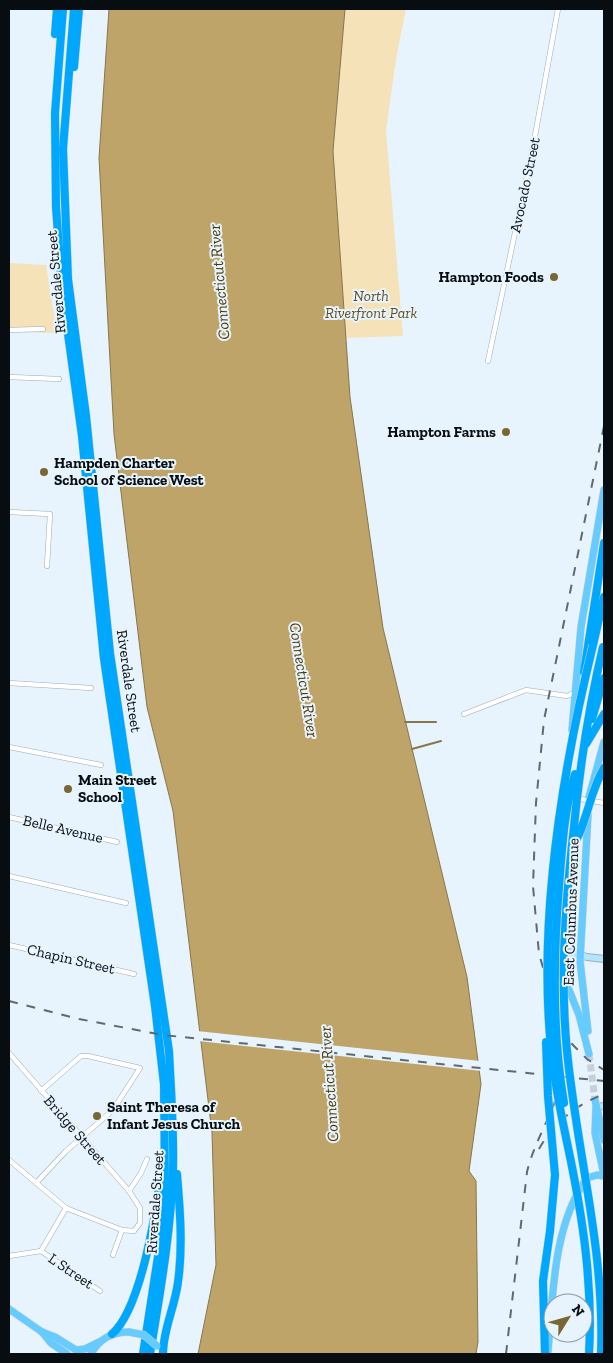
<svg xmlns="http://www.w3.org/2000/svg" width="613" height="1363" font-family="'Zilla Slab',serif">
<style>
.green{fill:#f5e2b8}
.water{fill:#bea468;stroke:#87774e}
.pier{fill:#e7f4fe}
.lines{fill:none;stroke-linecap:round;stroke-linejoin:round}
.stream{stroke:#87774e;stroke-width:2}
.primary-tunnel{stroke:#c5d1da;stroke-width:7;stroke-dasharray:7 3.5;stroke-linecap:butt}
.minor-casing{stroke:#9cacb8;stroke-width:5.5}
.secondary-casing{stroke:#9cacb8;stroke-width:8}
.primary-casing{stroke:#d2d3d4;stroke-width:8}
.motorway-casing{stroke:#d2d3d4;stroke-width:9}
.minor{stroke:#fff;stroke-width:4.5}
.secondary{stroke:#b2e5fe;stroke-width:6}
.primary{stroke:#66cbfe;stroke-width:7}
.motorway{stroke:#00a8fd;stroke-width:8}
.rail{stroke:#616970;stroke-width:2;stroke-dasharray:9 9;stroke-linecap:butt}
.primary-bridge-casing{stroke:#d2d3d4;stroke-width:8;stroke-linecap:butt}
.motorway-bridge-casing{stroke:#d2d3d4;stroke-width:9;stroke-linecap:butt}
.primary-bridge{stroke:#66cbfe;stroke-width:7}
.motorway-bridge{stroke:#00a8fd;stroke-width:8}
.poi-dot{fill:#7a6635;stroke:#e7f4fe;stroke-width:2}
.labels{text-anchor:middle;dominant-baseline:central;stroke-width:4;stroke-linejoin:round;paint-order:stroke}
.street-label{font-size:15px;fill:#070d11;stroke:#e7f4fe}
.poi-label{font-size:15px;font-weight:bold;fill:#070d11;stroke:#e7f4fe;text-anchor:start}
.park-label{font-size:15px;font-style:italic;fill:#604d1e;stroke:#e7f4fe}
.water-label{font-size:16px;font-style:italic;fill:#4b3906;stroke:#e7f4fe}
</style>
<rect width="100%" height="100%" fill="#e7f4fe"/>
<g class="green">
<path d="M345,9H406L396,59L386,130L403,336L345,338L333,151Z"/>
<path d="M9,263L46,265L57,333L9,332Z"/>
</g>
<path class="water" d="M109,9H345L333,151L350,397L383,628L467,977L481,1084L469,1171L476,1181L478,1342L476,1354H198L216,1265L212,1133L173,811L147,707L114,434L99,158Z"/>
<path class="pier" d="M197,1031L480,1061L482,1071L198,1041Z"/>
<g class="lines">
<g class="stream">
<path d="M405,722H436"/>
<path d="M412,749L441,741"/>
</g>
<path class="primary-tunnel" d="M589,1054L595,1100"/>
<defs>
<g id="minor">
<path d="M9,330L43,329"/>
<path d="M488,361L533,147L558,9"/>
<path d="M9,377L59,379"/>
<path d="M9,512L50,514L47,566"/>
<path d="M9,683L91,688"/>
<path d="M464,714L526,690L567,696L574,693"/>
<path d="M9,747L101,765"/>
<path d="M575,798L604,803"/>
<path d="M9,817L117,842"/>
<path d="M9,876L126,903"/>
<path d="M9,945L134,974"/>
<path d="M9,1053L129,1191L140,1208V1223L134,1231L122,1230L66,1208L9,1160"/>
<path d="M36,1183L66,1151L113,1110L140,1068L88,1056H81L41,1091"/>
<path d="M129,1191L141,1173L147,1159"/>
<path d="M41,1251L100,1291"/>
<path d="M113,1255L122,1230"/>
<path d="M9,1256L41,1251L66,1208"/>
</g>
<g id="secondary">
<path d="M560,949L587,957L604,959"/>
<path d="M596,1107L604,1106"/>
</g>
<g id="primary">
<path d="M572,730L581,627L604,490"/>
<path d="M589,797L604,742"/>
<path d="M556,957L579,1015L589,1054"/>
<path d="M588,1031L580,961L588,815"/>
<path d="M595,1100L604,1140"/>
<path d="M596,1107L595,1133L604,1175"/>
<path d="M9,1309L42,1332L55,1337L76,1350L85,1349L99,1342"/>
<path d="M42,1332L51,1343L67,1354"/>
<path d="M548,1351C553,1295 553,1225 587,1178L597,1175L604,1176"/>
<path d="M91,1354C99,1339 111,1332 129,1332"/>
</g>
<g id="motorway">
<path d="M63,9L55,113L56,207L62,290L82,436L104,659L155,1006L164,1084L165,1185L161,1237L143,1354"/>
<path d="M74,9L63,149L68,279L86,416L110,653L169,1051C171,1091 174,1130 173,1169C171,1232 160,1293 150,1354"/>
<path d="M55,34L57,9"/>
<path d="M74,67L79,9"/>
<path d="M593,645L604,597"/>
<path d="M584,672L604,543"/>
<path d="M112,1334C141,1309 156,1212 161,1174"/>
<path d="M163,1354C163,1329 175,1307 178,1282C183,1247 180,1209 177,1174"/>
<path d="M545,1354L543,1281L550,1231"/>
</g>
</defs>
<use href="#minor" class="minor-casing"/>
<use href="#secondary" class="secondary-casing"/>
<use href="#primary" class="primary-casing"/>
<use href="#motorway" class="motorway-casing"/>
<use href="#minor" class="minor"/>
<use href="#secondary" class="secondary"/>
<use href="#primary" class="primary"/>
<use href="#motorway" class="motorway"/>
<g class="rail">
<path d="M604,426L544,720L536,803L533,886L539,954L555,1008L572,1044L587,1059L604,1070"/>
<path d="M9,1001L79,1019L163,1035L604,1081"/>
<path d="M539,1149C554,1122 576,1105 604,1094"/>
<path d="M506,1354L527,1172C533,1147 545,1127 554,1104C563,1078 561,1050 556,1024"/>
</g>
<defs>
<path id="primary-bridge" d="M129,1332L144,1335L157,1346"/>
<g id="motorway-bridge">
<path d="M592,719L604,678"/>
<path d="M586,744L604,714"/>
<path d="M572,847C587,825 589,793 604,768"/>
<path d="M546,1042L548,1096L555,1175L550,1231"/>
<path d="M564,1103C552,1032 553,959 559,887C562,849 564,810 575,774"/>
<path d="M589,1354C593,1286 583,1219 569,1152C562,1118 554,1083 551,1048C538,917 562,772 593,645"/>
<path d="M601,1354C605,1249 577,1154 567,1051C560,979 565,908 573,836C579,772 588,710 603,647"/>
</g>
</defs>
<use href="#primary-bridge" class="primary-bridge-casing"/>
<use href="#motorway-bridge" class="motorway-bridge-casing"/>
<use href="#primary-bridge" class="primary-bridge"/>
<use href="#motorway-bridge" class="motorway-bridge"/>
</g>
<g class="poi-dot">
<circle cx="554" cy="277" r="5"/>
<circle cx="506" cy="432" r="5"/>
<circle cx="44" cy="472" r="5"/>
<circle cx="68" cy="789" r="5"/>
<circle cx="97" cy="1116" r="5"/>
</g>
<g class="labels">
<g class="street-label">
<text transform="translate(525 185) rotate(-78)">Avocado Street</text>
<text transform="translate(56 282) rotate(-95)">Riverdale Street</text>
<text transform="translate(129 681) rotate(82)">Riverdale Street</text>
<text transform="translate(63 829) rotate(13)">Belle Avenue</text>
<text transform="translate(571 912) rotate(-88)">East Columbus Avenue</text>
<text transform="translate(71 959) rotate(13)">Chapin Street</text>
<text transform="translate(75 1130) rotate(49)">Bridge Street</text>
<text transform="translate(155 1202) rotate(-86)">Riverdale Street</text>
<text transform="translate(71 1271) rotate(34)">L Street</text>
</g>
<g class="poi-label">
<text x="544" y="277" text-anchor="end">Hampton Foods</text>
<text x="496" y="432" text-anchor="end">Hampton Farms</text>
<text x="54" y="463">Hampden Charter<tspan x="54" dy="17">School of Science West</tspan></text>
<text x="78" y="780">Main Street<tspan x="78" dy="17">School</tspan></text>
<text x="107" y="1107">Saint Theresa of<tspan x="107" dy="17">Infant Jesus Church</tspan></text>
</g>
<g class="park-label">
<text x="371" y="296">North<tspan x="371" dy="17">Riverfront Park</tspan></text>
</g>
<g class="water-label">
<text transform="translate(219 282) rotate(-95)">Connecticut River</text>
<text transform="translate(304 680) rotate(81)">Connecticut River</text>
<text transform="translate(329 1084) rotate(-94)">Connecticut River</text>
</g>
</g>
<rect width="613" height="1363" fill="none" stroke="#070d11" stroke-width="20"/>
<g transform="translate(568 1318) rotate(53)"><circle r="24" fill="#e7f4fe" stroke="#8d989f"/>
<path d="M0-4L9 19L0 12L-9 19Z" fill="#7a6635"/>
<text y="-8" font-size="14" font-weight="bold" text-anchor="middle" fill="#070d11">N</text>
</g>
</svg>
